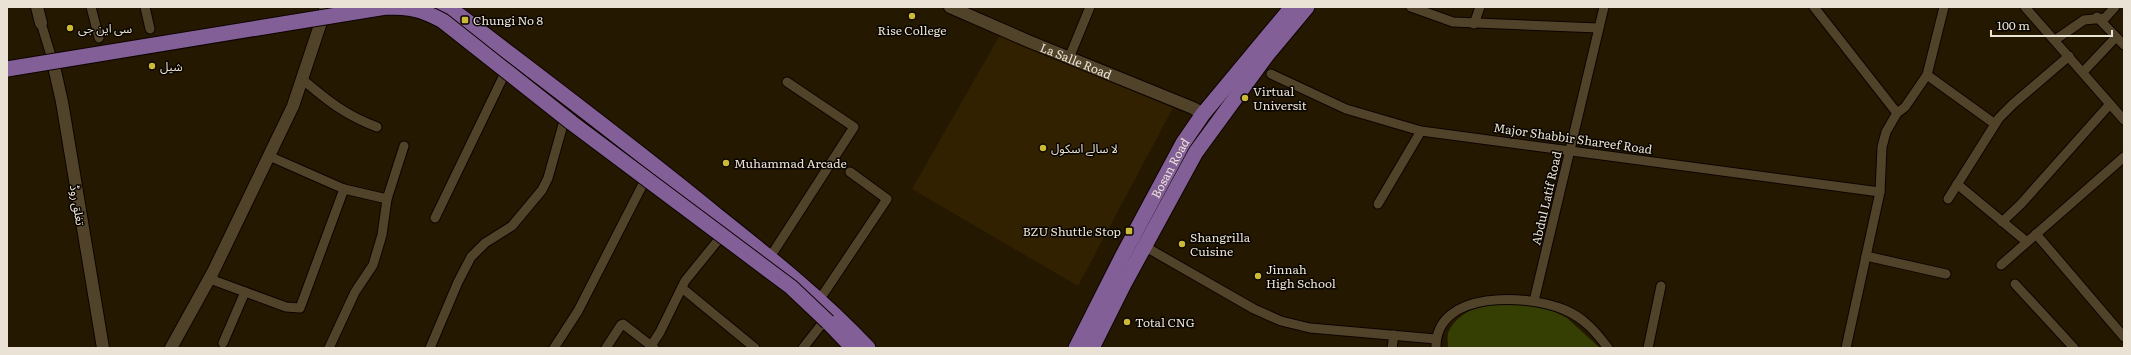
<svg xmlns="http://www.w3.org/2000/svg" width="2131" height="355" font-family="Literata,'Noto Sans Arabic',serif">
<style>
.built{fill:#312100}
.green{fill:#353f04}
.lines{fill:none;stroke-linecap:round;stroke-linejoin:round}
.minor-casing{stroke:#0d0400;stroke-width:11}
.tertiary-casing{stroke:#0d0400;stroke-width:14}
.primary-casing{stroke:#0d0400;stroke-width:17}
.minor{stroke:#51432a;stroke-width:9}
.tertiary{stroke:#51432a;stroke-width:12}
.primary{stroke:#835f97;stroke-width:15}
.primary-bridge-casing{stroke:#0d0400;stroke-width:17;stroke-linecap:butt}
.primary-bridge{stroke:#835f97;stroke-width:15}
.poi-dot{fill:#ccb938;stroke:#090501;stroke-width:1.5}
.labels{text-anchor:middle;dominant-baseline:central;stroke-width:3;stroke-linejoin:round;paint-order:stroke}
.poi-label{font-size:12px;fill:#eae2d4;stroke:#090501;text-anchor:start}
.street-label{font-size:12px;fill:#eae2d4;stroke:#090501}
</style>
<rect width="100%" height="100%" fill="#251801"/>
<path class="built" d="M1000,35L1173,108L1078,286L912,189Z"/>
<path class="green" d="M1519,302L1551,310L1567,318L1600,348H1448C1448,343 1447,337 1448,333C1459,306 1494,303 1519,302Z"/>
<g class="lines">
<defs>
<g id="minor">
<path d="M91,7L99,38"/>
<path d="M145,7L150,29"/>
<path d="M1411,7L1453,22L1598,28"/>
<path d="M1814,7L1897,113"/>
<path d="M2025,7L2124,120"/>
<path d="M2097,17L2124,45"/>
<path d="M41,23L53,62"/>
<path d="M1474,24L1480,7"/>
<path d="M2055,40L2084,20L2105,18L2115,7"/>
<path d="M1069,58L1090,7"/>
<path d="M2083,72L2116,37"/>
<path d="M1271,74L1346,109L1421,131L1880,192"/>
<path d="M1927,75L1995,124"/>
<path d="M302,79C328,101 345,115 377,127"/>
<path d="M269,156L344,189L387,199"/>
<path d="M1957,184L2027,242"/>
<path d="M1948,199L1999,118L2013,104L2069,56"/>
<path d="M1378,204L1421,131"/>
<path d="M435,218L505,73"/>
<path d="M2002,222L2021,204L2110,104"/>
<path d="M2036,234L2124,337"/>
<path d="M1144,246L1254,309L1281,321L1310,328L1436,339"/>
<path d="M774,251L854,127L787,82"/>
<path d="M1866,256L1946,274"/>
<path d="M2001,265L2124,157"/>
<path d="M210,279L286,307L300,308L344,189"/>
<path d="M2015,284L2074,348"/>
<path d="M682,288L755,348"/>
<path d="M824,293L887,199L850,172"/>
<path d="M1534,301L1604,7"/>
<path d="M223,343L245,292"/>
<path d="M651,346L660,332L685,281L719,239"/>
<path d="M329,348L355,292L373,265L382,235L387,199L404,146"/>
<path d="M430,348L458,282L471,257L485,243L512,226L542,190L548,178L564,121"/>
<path d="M554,348L578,311L644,182"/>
<path d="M606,348L621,325L623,324L654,348"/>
<path d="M803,348L821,325"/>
<path d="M1392,348L1394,335"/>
<path d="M1436,348C1435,289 1528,294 1565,310C1584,318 1596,332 1608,348"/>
<path d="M1648,348L1661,286"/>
<path d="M1846,348L1880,192L1882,147L1886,132L1897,113L1905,107L1927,75L1944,7"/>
</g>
<g id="tertiary">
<path d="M37,7L41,23"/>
<path id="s1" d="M950,7L1028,41L1193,108L1203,114"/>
<path d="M53,62L62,102L103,348"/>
<path d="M171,348L213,272L293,106L326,7"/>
</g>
<g id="primary">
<path d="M442,7L459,15C544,80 631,145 714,213C768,256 821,298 868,348"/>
<path d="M828,322L853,348"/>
<path id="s2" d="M1076,348L1123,255L1183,143L1203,114L1292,7"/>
<path d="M1092,348L1124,284L1196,152L1267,55L1307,7"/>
</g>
</defs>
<use href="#minor" class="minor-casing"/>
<use href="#tertiary" class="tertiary-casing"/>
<use href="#primary" class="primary-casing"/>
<use href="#minor" class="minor"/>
<use href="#tertiary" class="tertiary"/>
<use href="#primary" class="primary"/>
<defs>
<path id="primary-bridge" d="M7,69L386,7C410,7 421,9 443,21L572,123L791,287L828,322"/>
</defs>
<use href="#primary-bridge" class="primary-bridge-casing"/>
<use href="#primary-bridge" class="primary-bridge"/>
</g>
<g class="poi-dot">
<circle cx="912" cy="16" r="4"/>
<rect x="461" y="16" width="8" height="8" rx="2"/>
<circle cx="70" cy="28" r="4"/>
<circle cx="152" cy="66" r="4"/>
<circle cx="1245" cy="98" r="4"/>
<circle cx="1043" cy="148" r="4"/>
<circle cx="726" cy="163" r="4"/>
<rect x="1125" y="227" width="8" height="8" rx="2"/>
<circle cx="1182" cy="244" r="4"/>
<circle cx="1258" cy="276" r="4"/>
<circle cx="1127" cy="322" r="4"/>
</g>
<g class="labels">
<g class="poi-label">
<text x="473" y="20">Chungi No 8</text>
<text x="78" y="28">سی این جی</text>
<text x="912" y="30" text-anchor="middle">Rise College</text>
<text x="160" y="66">شیل</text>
<text x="1253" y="91">Virtual<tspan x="1253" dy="14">Universit</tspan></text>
<text x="1051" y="148">لا سالے اسکول</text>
<text x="734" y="163">Muhammad Arcade</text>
<text x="1121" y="231" text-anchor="end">BZU Shuttle Stop</text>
<text x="1190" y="237">Shangrilla<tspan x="1190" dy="14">Cuisine</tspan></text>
<text x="1266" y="269">Jinnah<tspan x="1266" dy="14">High School</tspan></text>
<text x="1135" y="322">Total CNG</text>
</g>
<g class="street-label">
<text stroke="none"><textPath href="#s1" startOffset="137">La Salle Road</textPath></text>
<text transform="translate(1573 138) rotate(8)">Major Shabbir Shareef Road</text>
<text stroke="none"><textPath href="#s2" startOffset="203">Bosan Road</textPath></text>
<text transform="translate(1546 198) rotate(-77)">Abdul Latif Road</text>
<text transform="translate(78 205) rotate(81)">تغلق روڈ</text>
</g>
</g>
<rect width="2131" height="355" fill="none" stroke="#eae2d4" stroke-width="16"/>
<path d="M1991 30v6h121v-6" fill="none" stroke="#eae2d4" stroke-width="2"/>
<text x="1997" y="30" font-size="12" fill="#eae2d4" stroke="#090501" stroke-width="3" paint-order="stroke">100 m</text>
</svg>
